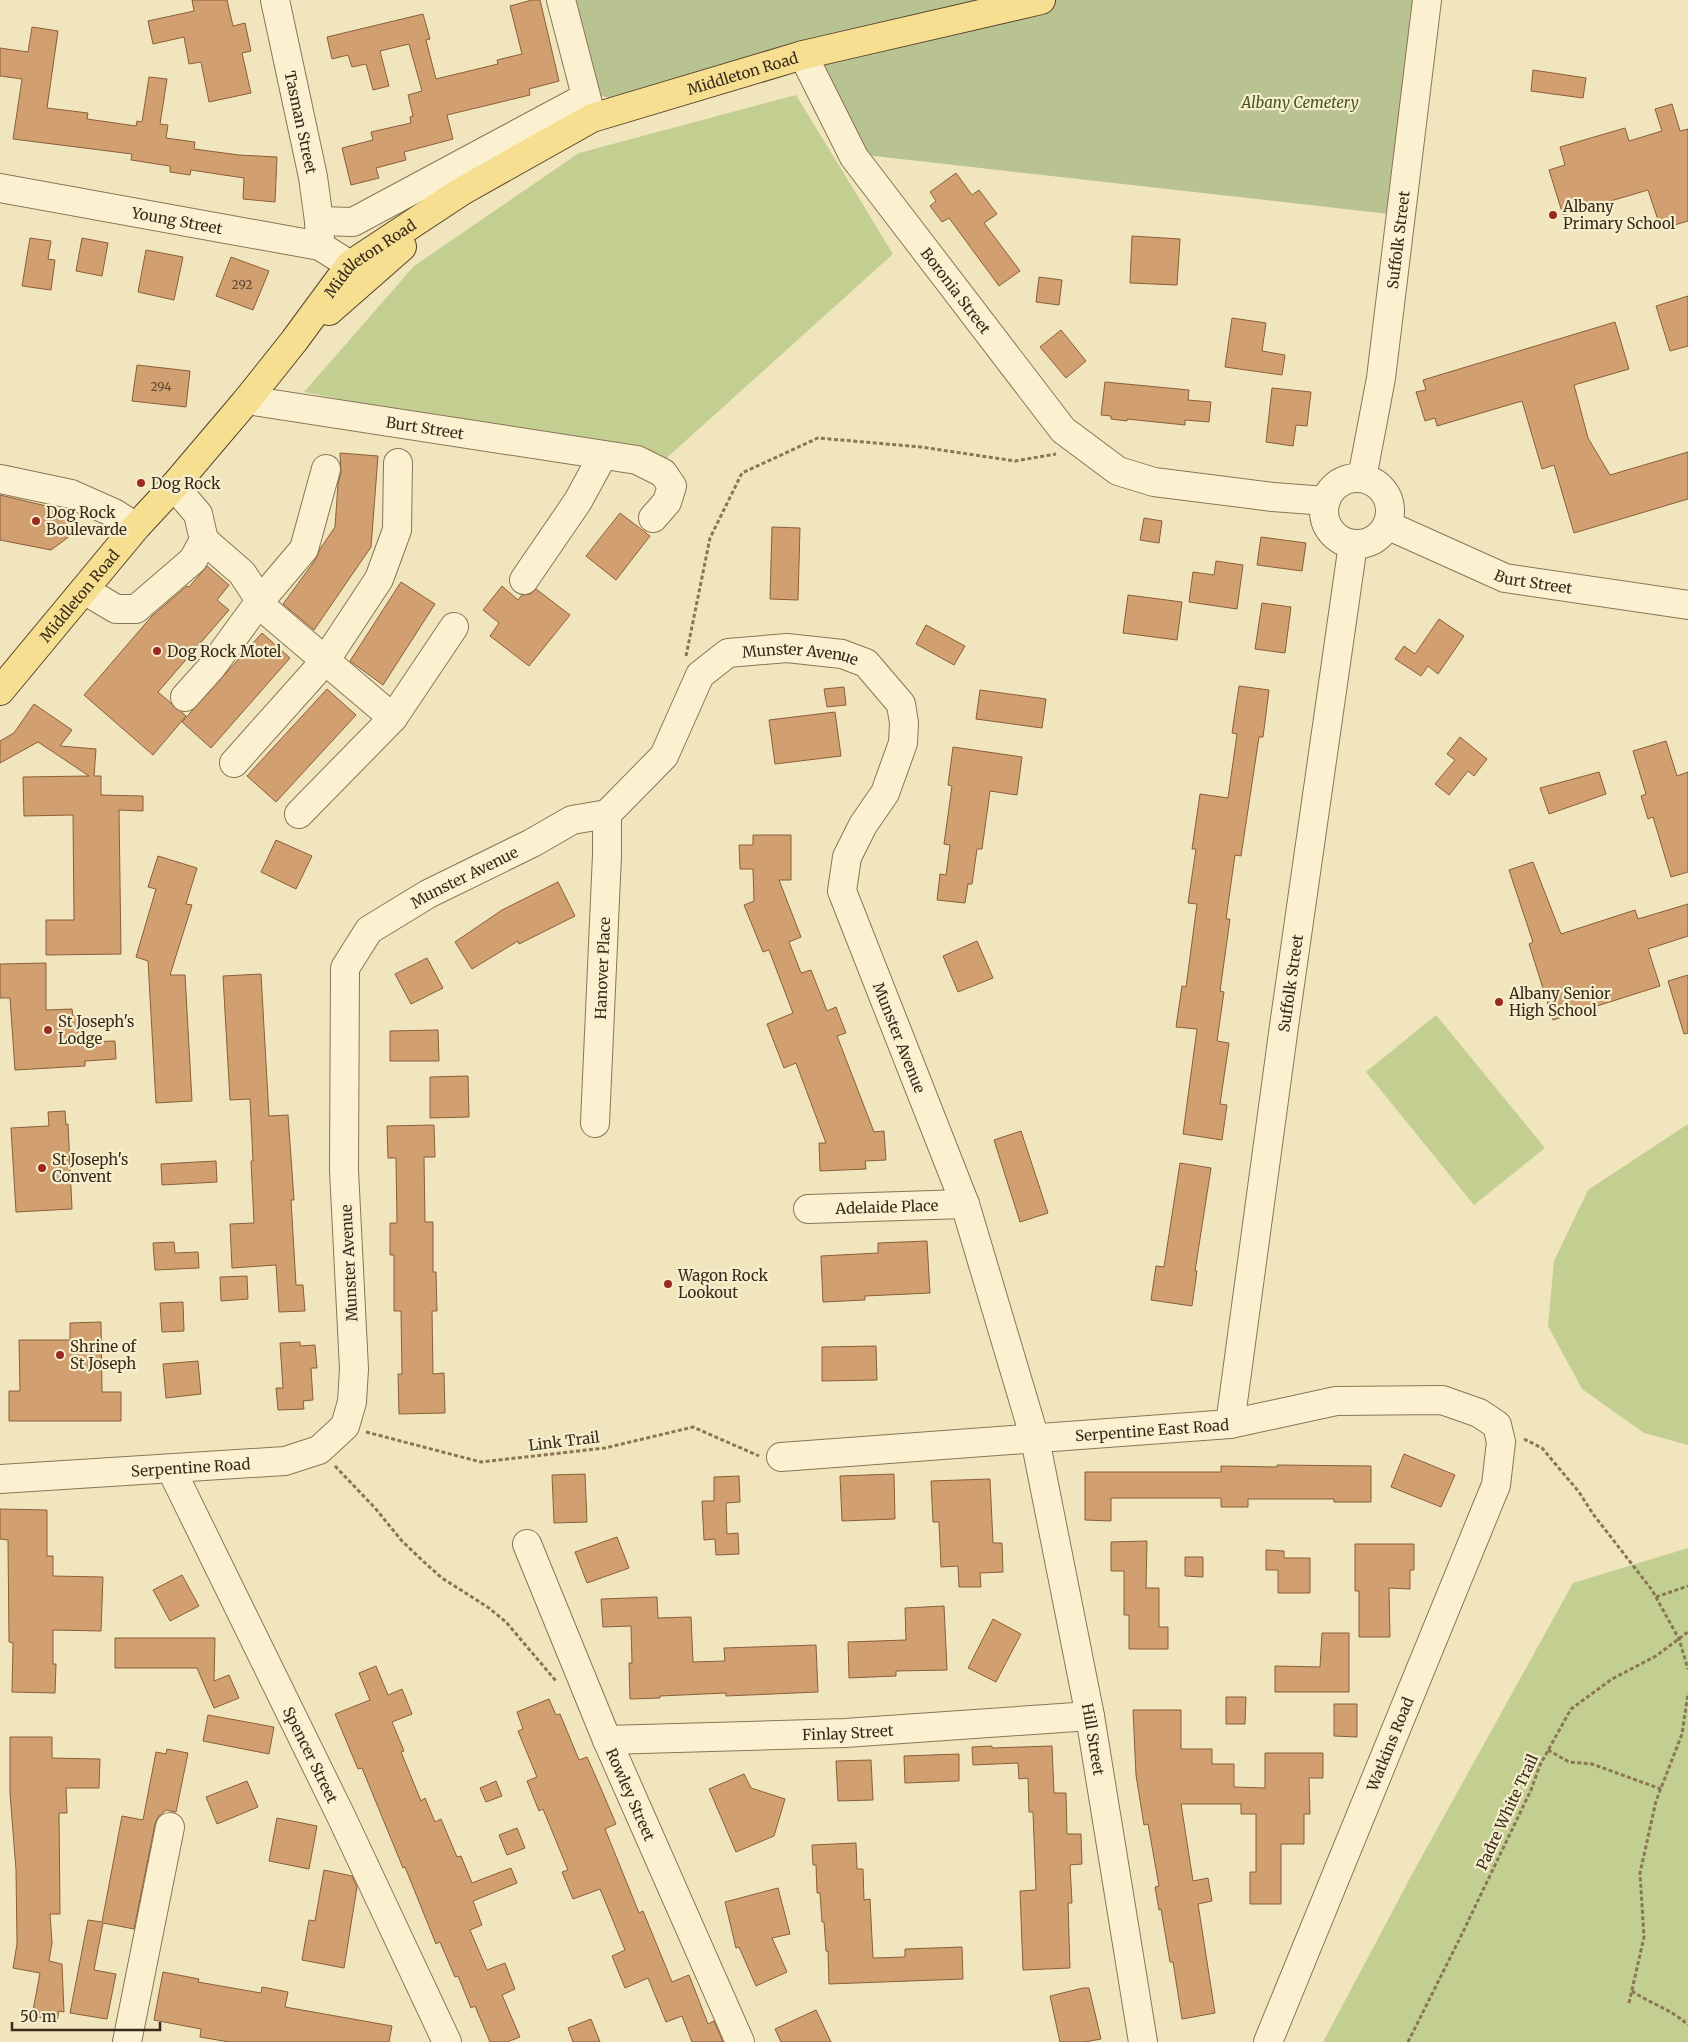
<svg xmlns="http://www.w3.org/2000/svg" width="1688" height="2042" font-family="Merriweather,serif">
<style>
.green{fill:#c3cf91}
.cemetery{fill:#b9c391}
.building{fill:#d19f70;stroke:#8a5f39}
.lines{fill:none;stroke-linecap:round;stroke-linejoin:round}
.minor-casing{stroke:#8a7555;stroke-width:30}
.major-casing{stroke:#57422a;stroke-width:30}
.path{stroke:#8a7555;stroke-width:3;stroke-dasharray:4 2.5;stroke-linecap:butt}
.minor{stroke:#fbf1d1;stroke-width:28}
.major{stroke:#f7df91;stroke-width:28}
.poi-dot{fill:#9c2921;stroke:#f7eecd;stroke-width:2}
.labels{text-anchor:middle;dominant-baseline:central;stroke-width:4.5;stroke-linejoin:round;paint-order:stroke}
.number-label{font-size:12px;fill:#5e4830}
.street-label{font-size:15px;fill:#382b1b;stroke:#f7eecd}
.park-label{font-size:15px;font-style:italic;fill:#445620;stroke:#f7eecd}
.poi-label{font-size:15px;fill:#382b1b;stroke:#f7eecd;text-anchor:start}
</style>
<rect width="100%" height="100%" fill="#f1e5bd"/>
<g class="green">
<path d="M796,95L893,254L661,463L304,392L414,266L579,153Z"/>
<path d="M1436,1015L1545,1148L1474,1205L1366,1072Z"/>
<path d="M1688,1124V1445L1644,1433L1582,1389L1548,1326L1554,1261L1588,1190Z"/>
<path d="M1688,1548V2042H1323L1416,1867L1573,1583Z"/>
</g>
<path class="cemetery" d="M570,0H1414L1389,214L865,155L808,44L613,99L591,93Z"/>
<g class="building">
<path d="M192,0H227L233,26L245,23L251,51L242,53L251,93L209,102L201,62L189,64L184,37L153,44L148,21L194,11Z"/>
<path d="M532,0H540L559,81L529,89L530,95L447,115L453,139L404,152L406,160L376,168L379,178L351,185L342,148L373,140L371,132L411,123L410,117L413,116L408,95L422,91L409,44L380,51L389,86L373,90L366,64L352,67L348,55L332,59L327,37L423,14L430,39L426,40L436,79L498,64L497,60L522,54L510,6Z"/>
<path d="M32,27L58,31L47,108L88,113L87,119L136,126L137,121L142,122L149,77L167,79L160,124L168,125L166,138L195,142L194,149L239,155L277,157L275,202L243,199L244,178L191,170L190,175L170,172V166L131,160L132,154L13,139L22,79L0,76V48L28,52Z"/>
<path d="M1533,70L1586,78L1583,98L1531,91Z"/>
<path d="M1672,104L1680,131L1688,129V221L1661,229L1648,190L1563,215L1549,170L1565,165L1560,147L1625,128L1629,141L1662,131L1655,109Z"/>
<path d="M956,173L972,195L979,190L997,214L984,223L1020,271L999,286L949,218L942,222L930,206L936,201L930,192Z"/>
<path d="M1132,236L1180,239L1177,285L1130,283Z"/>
<path d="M30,238L51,241L48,259L55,260L51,290L22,286Z"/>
<path d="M82,238L108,243L102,276L76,271Z"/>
<path d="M146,250L183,257L174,300L138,292Z"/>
<path d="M231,257L269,271L253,310L216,296Z"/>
<path d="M1039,277L1062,280L1059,305L1036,302Z"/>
<path d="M1688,296V346L1670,351L1656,306Z"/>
<path d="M1232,318L1266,323L1262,351L1285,355L1282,375L1225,367Z"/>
<path d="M1615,322L1629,369L1574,385L1588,438L1610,475L1688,452V499L1574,533L1554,465L1542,469L1522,401L1437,426L1435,418L1425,421L1416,392L1426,390L1423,380Z"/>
<path d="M1061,330L1086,361L1066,378L1040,347Z"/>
<path d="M137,365L190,371L186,407L132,401Z"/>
<path d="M1105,382L1189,390L1188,400L1211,402L1209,422L1185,420V425L1127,419V421L1111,419V416L1101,415Z"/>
<path d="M1272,388L1311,392L1307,426L1296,425L1293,446L1266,442Z"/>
<path d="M340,453L378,456L371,547L314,630L283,604L316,559L320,549L335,527L338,484L341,473Z"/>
<path d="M0,495L72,512L70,536L51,550L0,540Z"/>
<path d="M620,513L650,536L616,580L586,556Z"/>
<path d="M1144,518L1162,521L1159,543L1140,540Z"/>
<path d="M772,527L800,528L798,600L770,599Z"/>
<path d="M1261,537L1306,543L1302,571L1257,565Z"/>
<path d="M1216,561L1243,565L1237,609L1189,602L1193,572L1214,575Z"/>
<path d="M207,566L229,585L217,600L229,610L158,692L186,716L153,755L84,695L152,616L187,586L189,587Z"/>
<path d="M401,582L435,604L383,685L350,661Z"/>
<path d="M502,586L518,600L522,595L530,594L536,589L570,615L529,666L490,636L499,623L483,610Z"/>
<path d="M1128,595L1182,602L1177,640L1123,633Z"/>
<path d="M1262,603L1291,607L1285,653L1255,649Z"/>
<path d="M1439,619L1464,636L1438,674L1428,666L1421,676L1395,659L1404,646L1415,654Z"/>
<path d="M926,625L965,646L954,665L916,644Z"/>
<path d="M262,633L290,658L211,748L182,722Z"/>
<path d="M1239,686L1269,690L1263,737H1259L1241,856L1235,855L1226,919H1230L1220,991L1224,992L1217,1041L1229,1043L1220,1104L1227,1105L1222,1140L1183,1134L1197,1029L1176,1027L1182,986L1186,987L1197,904L1188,903L1196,849H1192L1200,794L1228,798L1237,734L1232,733Z"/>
<path d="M844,687L846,705L827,707L824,689Z"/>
<path d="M327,689L356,715L276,802L247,776Z"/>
<path d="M980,690L1046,699L1042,728L976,719Z"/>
<path d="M34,704L72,730L60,746L96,749L94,776H101V795L143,796V811L119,810L121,954L46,955V920H74L73,815L24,816L23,777L89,776L38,742L0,763V741L14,733Z"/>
<path d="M835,712L841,756L775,764L769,720Z"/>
<path d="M1460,737L1487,759L1474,776L1468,771L1449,795L1435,784L1455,760L1447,754Z"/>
<path d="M1666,741L1677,776L1688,772V872L1671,877L1653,817L1648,819L1641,796L1646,794L1633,751Z"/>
<path d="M953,747L1022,757L1017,795L990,791L982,849H977L972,884H968L965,903L937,900L940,874L946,875L950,845L944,844L952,786L948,785Z"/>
<path d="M1599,772L1606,794L1549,814L1540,788Z"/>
<path d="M753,835H791V880H779L801,937L789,942L801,973L811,970L827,1011L836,1007L846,1033L837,1036L874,1132L884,1131L886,1160L865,1161L866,1169L820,1171L819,1143H826L796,1063L784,1068L767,1024L793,1013L769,950L763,952L744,905L754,901L753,869H740L739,845H753Z"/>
<path d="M276,840L312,856L296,889L261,872Z"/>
<path d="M158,856L197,868L186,904L192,905L170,975H185L192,1101L156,1103L148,961L136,957L156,889L148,887Z"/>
<path d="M1533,862L1561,934L1635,910L1638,919L1688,904V936L1648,949L1660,986L1553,1020L1529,944L1533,942L1509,870Z"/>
<path d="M558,882L575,916L519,944L518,941L472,969L455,942L502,910Z"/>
<path d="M977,941L993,978L958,992L943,956Z"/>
<path d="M427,958L443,988L411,1004L395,974Z"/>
<path d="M46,963V1010L72,1009L73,1016H82L84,1042L115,1041L116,1059L85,1061V1066L15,1070L10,998H0V964Z"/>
<path d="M261,974L269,1116L288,1115L294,1200H291L296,1285H303L305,1311L279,1312L276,1265L232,1268L230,1224L254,1223L251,1161H253L250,1099L230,1100L223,976Z"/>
<path d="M1688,975V1033L1684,1034L1668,981Z"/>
<path d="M438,1030L439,1061H390V1031Z"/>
<path d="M468,1076L469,1117L430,1118V1077Z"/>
<path d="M65,1111L66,1125L68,1124L72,1209L16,1212L11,1128L49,1126L48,1112Z"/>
<path d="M434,1125L435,1157H424L425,1222H433V1272H436L437,1311H432L433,1374L444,1373L445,1413L399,1414L398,1374H402L401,1311H394V1255H390V1223H397L396,1158H388L387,1126Z"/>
<path d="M1021,1131L1048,1213L1020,1222L994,1140Z"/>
<path d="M216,1161L217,1182L162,1185L161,1164Z"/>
<path d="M1180,1163L1211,1168L1195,1271H1197L1192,1306L1151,1300L1156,1266L1164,1267Z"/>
<path d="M927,1241L930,1293L865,1296V1300L823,1302L821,1256L878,1253V1243Z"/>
<path d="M174,1242L175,1253L198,1252L199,1268L155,1270L153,1243Z"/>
<path d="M247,1276L248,1299L221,1301L220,1277Z"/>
<path d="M183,1302L184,1331L162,1332L160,1303Z"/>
<path d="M101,1322L102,1392H121V1421H9V1391H20L19,1340H70V1323Z"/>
<path d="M300,1342V1346L315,1345L317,1368H311L313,1400L303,1401L304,1409L278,1410L276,1388H283L280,1343Z"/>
<path d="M876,1346L877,1380L822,1381V1347Z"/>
<path d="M198,1361L201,1394L166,1398L163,1364Z"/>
<path d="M1404,1454L1455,1475L1441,1507L1391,1487Z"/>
<path d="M1277,1465L1371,1466V1502H1334V1499H1248V1507H1221V1498H1111V1521L1085,1520V1472H1221V1466L1277,1467Z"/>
<path d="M585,1474L587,1522L554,1523L552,1475Z"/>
<path d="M894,1474L895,1519L842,1521L840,1476Z"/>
<path d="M739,1476L740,1502L726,1503L727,1534L738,1533L739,1554L716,1555L715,1539L704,1540L702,1501H714V1477Z"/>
<path d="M990,1479L993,1543H1002L1003,1572L980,1573L981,1587H959L958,1566L941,1567L939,1522H933L931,1481Z"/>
<path d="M0,1509L47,1510V1556H53V1576L103,1577L101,1631L53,1630V1664H56L55,1693L12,1692L13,1643L9,1642L8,1540L0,1539Z"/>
<path d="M617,1537L629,1568L587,1583L575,1552Z"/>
<path d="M1147,1541L1146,1588H1159V1627H1168V1649H1129V1615H1124V1571H1111V1542Z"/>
<path d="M1355,1544H1414V1570H1410V1589L1389,1588L1390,1637H1359V1591H1355Z"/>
<path d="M1266,1550L1284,1551V1558H1310V1593H1278V1570H1266Z"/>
<path d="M1185,1557H1203V1577L1185,1576Z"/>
<path d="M182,1575L199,1606L170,1621L153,1590Z"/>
<path d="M657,1597L658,1618L691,1617L693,1662L725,1661L724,1648L816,1645L818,1692L726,1696V1693L660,1696V1698L630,1699L629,1663H632L631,1626L603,1627L601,1599Z"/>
<path d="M944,1606L947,1670L896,1671V1676L849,1678L848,1642L906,1640L905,1608Z"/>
<path d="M993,1619L1021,1634L996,1682L968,1668Z"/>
<path d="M1322,1633H1349V1692H1275V1666L1320,1667Z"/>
<path d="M115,1638H215L214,1681L229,1675L239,1698L214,1708L197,1668H115Z"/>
<path d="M376,1666L388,1695L402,1689L412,1714L392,1722L404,1751L401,1752L421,1801L425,1798L435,1822L441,1819L457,1857L461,1856L472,1883L511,1868L517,1883L473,1901L482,1925L470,1930L487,1970L505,1963L515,1989L502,1995L520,2037L507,2042H490L475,2006L471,2008L458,1976L455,1977L440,1942L436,1944L405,1867L403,1868L362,1768L358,1769L335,1714L370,1700L359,1673Z"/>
<path d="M1226,1697H1246L1245,1724H1226Z"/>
<path d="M549,1699L556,1715L560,1714L579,1760L587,1757L602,1791L616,1824L605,1829L639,1913L643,1911L672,1982L689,1975L708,2024L714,2021L723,2042H692L682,2016L666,2022L648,1978L625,1988L612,1956L625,1950L600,1889L573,1899L562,1872L568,1870L543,1809L539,1811L527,1781L537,1777L518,1731L523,1729L517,1712Z"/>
<path d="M1334,1704H1357V1737L1334,1736Z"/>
<path d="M1133,1710H1181V1749H1212V1764H1234V1787L1265,1788V1753H1323V1778H1309L1310,1814H1304V1844H1281V1904H1250V1872H1256V1814H1241V1804H1181L1193,1881L1208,1878L1212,1901L1198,1904L1215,2013L1182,2019L1173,1962H1170L1161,1909L1159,1910L1155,1887L1159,1886L1148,1824L1144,1825L1136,1775Z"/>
<path d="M208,1715L274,1727L269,1754L203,1741Z"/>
<path d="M10,1737H52V1758L100,1759L99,1788H66L67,1813H59L60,1914H50L52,1943L49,1961L62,1964L64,2012L59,2011L57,2021L32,2016L40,1973L13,1968L17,1944L16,1870L10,1793Z"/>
<path d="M992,1746V1748L1052,1746L1054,1793H1066L1067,1834H1081L1082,1864L1070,1865L1072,1903H1068L1070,1968L1023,1970L1020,1891L1036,1890L1033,1812H1029L1028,1778L1019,1779L1018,1763L973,1765L972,1747Z"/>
<path d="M167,1749L188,1753L176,1812L166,1810L158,1817L155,1824L134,1929L103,1923L94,1970L116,1974L107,2019L70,2013L88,1920L102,1922L122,1816L143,1820L156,1752L166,1754Z"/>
<path d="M959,1754V1781L905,1783L904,1756Z"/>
<path d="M871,1760L873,1800L838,1801L836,1761Z"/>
<path d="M744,1774L751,1788L785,1799L774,1836L736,1852L709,1789Z"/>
<path d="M247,1781L258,1807L217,1824L206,1797Z"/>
<path d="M496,1781L502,1796L486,1802L480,1788Z"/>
<path d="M277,1818L317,1826L309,1869L269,1861Z"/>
<path d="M517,1828L525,1848L507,1855L499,1835Z"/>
<path d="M856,1843L857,1869H863L864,1900L870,1899L873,1958L905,1957V1949L962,1947L963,1979L829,1984L828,1951H826L824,1922H822L820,1893H817L816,1865H813L812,1845Z"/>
<path d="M324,1870L352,1876L357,1887L344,1968L302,1960L309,1920L315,1921Z"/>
<path d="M778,1888L790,1934L772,1938L787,1972L756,1986L739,1947L736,1948L725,1902Z"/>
<path d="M163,1972L199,1979L198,1982L261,1993L262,1987L288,1992L285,2007L392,2026L389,2042H229L200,2037L201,2029L154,2020Z"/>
<path d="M1083,1988H1089L1101,2039L1085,2042H1060L1050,1996Z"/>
<path d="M816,2010L831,2042H781L775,2029Z"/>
<path d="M591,2019L600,2042H573L568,2028Z"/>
</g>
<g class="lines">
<defs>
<g id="minor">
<path id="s1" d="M275,0L313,177L319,221L320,240"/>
<path d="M561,0L591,115"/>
<path id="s2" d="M803,55L854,157L1063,430L1118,471L1154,482L1273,497L1326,501"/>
<path id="s3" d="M0,188L320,246L350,265"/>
<path d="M319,221L353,222L586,97"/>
<path id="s4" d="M247,400L637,460L663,473L672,486L667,502L653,518"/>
<path id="s5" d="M1362,478L1381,378L1427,0"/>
<circle cx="1357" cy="511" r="33"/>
<path d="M0,479L71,494L114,513L136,527"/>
<path id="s6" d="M1387,525L1505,578L1688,605"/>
<path d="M204,540L242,573L267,611L393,718L454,627"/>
<path d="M524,580L578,501L603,455"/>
<path d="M84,590L116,609H136L193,560L204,540L198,514L174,486"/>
<path d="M185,697L211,668L260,601L304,549L326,469"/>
<path d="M234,763L325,661L379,579L397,530L398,463"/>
<path d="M299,814L393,718"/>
<path id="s7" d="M595,1123L607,855V814"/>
<path id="s8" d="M808,1209L965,1204"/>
<path id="s9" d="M1230,1424L1284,1026L1353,544"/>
<path id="s10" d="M781,1457L1230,1424L1336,1401L1442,1400L1479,1413L1497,1425L1501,1442L1496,1485L1268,2042"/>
<path id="s11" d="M171,1469L341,1816L447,2042"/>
<path id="s12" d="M0,1479L285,1461L319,1450L345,1426L352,1402L354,1369L344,1170L345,968L369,930L428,894L532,843L572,820L607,814L664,756L700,675L728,653L787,648L842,654L866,663L901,704L904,723L903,743L885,793L863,825L847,857L842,891L965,1204L1035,1439L1090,1716L1143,2042"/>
<path id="s13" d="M527,1544L607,1740L740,2042"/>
<path id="s14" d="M607,1740L845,1733L1090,1716"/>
<path d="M127,2042L170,1827"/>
</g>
<g id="major">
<path d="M329,311L402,247"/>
<path id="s15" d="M0,691L136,527L174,486L247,400L294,341L350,265L462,191L592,118L803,55L1041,0"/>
</g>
</defs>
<use href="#minor" class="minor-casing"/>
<use href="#major" class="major-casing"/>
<g class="path">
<path d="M686,656L710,538L742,473L818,438L921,447L1015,461L1056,454"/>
<path d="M366,1432L481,1462L605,1448L693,1427L759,1456"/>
<path d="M1524,1439L1542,1448L1579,1492L1593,1514L1652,1590L1679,1639L1688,1669"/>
<path d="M335,1466L375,1508L402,1541L424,1562L442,1578L489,1608L506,1622L556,1681"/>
<path d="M1656,1597L1688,1586"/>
<path d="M1548,1750L1569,1762L1592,1764L1661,1789"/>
<path d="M1632,1991C1649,2003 1673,2010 1688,2025"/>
<path d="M1629,2003L1644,1937L1640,1873L1656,1801L1682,1734L1688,1693"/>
<path d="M1408,2042L1461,1936L1531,1790L1540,1765L1571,1709L1612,1679L1656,1656L1688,1632"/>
</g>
<use href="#minor" class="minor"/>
<use href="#major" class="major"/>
</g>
<g class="poi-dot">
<circle cx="1553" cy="215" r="5"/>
<circle cx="141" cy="483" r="5"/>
<circle cx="36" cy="521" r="5"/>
<circle cx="157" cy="651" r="5"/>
<circle cx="1499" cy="1002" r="5"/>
<circle cx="48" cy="1030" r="5"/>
<circle cx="42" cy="1168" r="5"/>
<circle cx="668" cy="1284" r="5"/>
<circle cx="60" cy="1355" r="5"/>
</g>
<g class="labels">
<g class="number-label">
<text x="242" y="284">292</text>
<text x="161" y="386">294</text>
</g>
<g class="street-label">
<text stroke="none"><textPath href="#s15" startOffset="992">Middleton Road</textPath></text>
<text stroke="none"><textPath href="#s1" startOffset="125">Tasman Street</textPath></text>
<text stroke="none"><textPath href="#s3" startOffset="180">Young Street</textPath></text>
<text stroke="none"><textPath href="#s5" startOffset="241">Suffolk Street</textPath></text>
<text stroke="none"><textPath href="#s15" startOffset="571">Middleton Road</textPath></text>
<text stroke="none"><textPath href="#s2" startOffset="282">Boronia Street</textPath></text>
<text stroke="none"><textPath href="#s4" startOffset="180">Burt Street</textPath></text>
<text stroke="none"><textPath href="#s6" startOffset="158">Burt Street</textPath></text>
<text stroke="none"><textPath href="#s15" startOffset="124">Middleton Road</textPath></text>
<text stroke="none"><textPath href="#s12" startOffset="1406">Munster Avenue</textPath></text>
<text stroke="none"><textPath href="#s12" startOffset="970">Munster Avenue</textPath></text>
<text stroke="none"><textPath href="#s7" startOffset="155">Hanover Place</textPath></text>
<text stroke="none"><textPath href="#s9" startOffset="445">Suffolk Street</textPath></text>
<text stroke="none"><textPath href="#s12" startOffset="1886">Munster Avenue</textPath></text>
<text stroke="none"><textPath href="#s8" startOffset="79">Adelaide Place</textPath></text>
<text transform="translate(349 1263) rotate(-93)">Munster Avenue</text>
<text stroke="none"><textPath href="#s10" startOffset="372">Serpentine East Road</textPath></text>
<text transform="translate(564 1441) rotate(-7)">Link Trail</text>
<text stroke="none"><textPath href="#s12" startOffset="191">Serpentine Road</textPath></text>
<text stroke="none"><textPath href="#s14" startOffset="241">Finlay Street</textPath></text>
<text stroke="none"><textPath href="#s12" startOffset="2616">Hill Street</textPath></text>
<text transform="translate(1390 1744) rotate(-68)">Watkins Road</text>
<text stroke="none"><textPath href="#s11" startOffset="318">Spencer Street</textPath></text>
<text stroke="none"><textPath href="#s13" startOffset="271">Rowley Street</textPath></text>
<text transform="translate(1507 1812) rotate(-65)">Padre White Trail</text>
</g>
<g class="park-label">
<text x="1300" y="102">Albany Cemetery</text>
</g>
<g class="poi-label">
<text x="1563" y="206">Albany<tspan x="1563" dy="17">Primary School</tspan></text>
<text x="151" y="483">Dog Rock</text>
<text x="46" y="512">Dog Rock<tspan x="46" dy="17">Boulevarde</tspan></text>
<text x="167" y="651">Dog Rock Motel</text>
<text x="1509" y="993">Albany Senior<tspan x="1509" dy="17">High School</tspan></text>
<text x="58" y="1021">St Joseph's<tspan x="58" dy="17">Lodge</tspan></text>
<text x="52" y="1159">St Joseph's<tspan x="52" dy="17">Convent</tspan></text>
<text x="678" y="1275">Wagon Rock<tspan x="678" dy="17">Lookout</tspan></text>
<text x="70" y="1346">Shrine of<tspan x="70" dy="17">St Joseph</tspan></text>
</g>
</g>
<path d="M12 2022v8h148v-8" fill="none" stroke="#382b1b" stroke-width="2.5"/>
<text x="20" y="2022" font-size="15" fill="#382b1b" stroke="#f7eecd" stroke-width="4" paint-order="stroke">50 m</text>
</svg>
